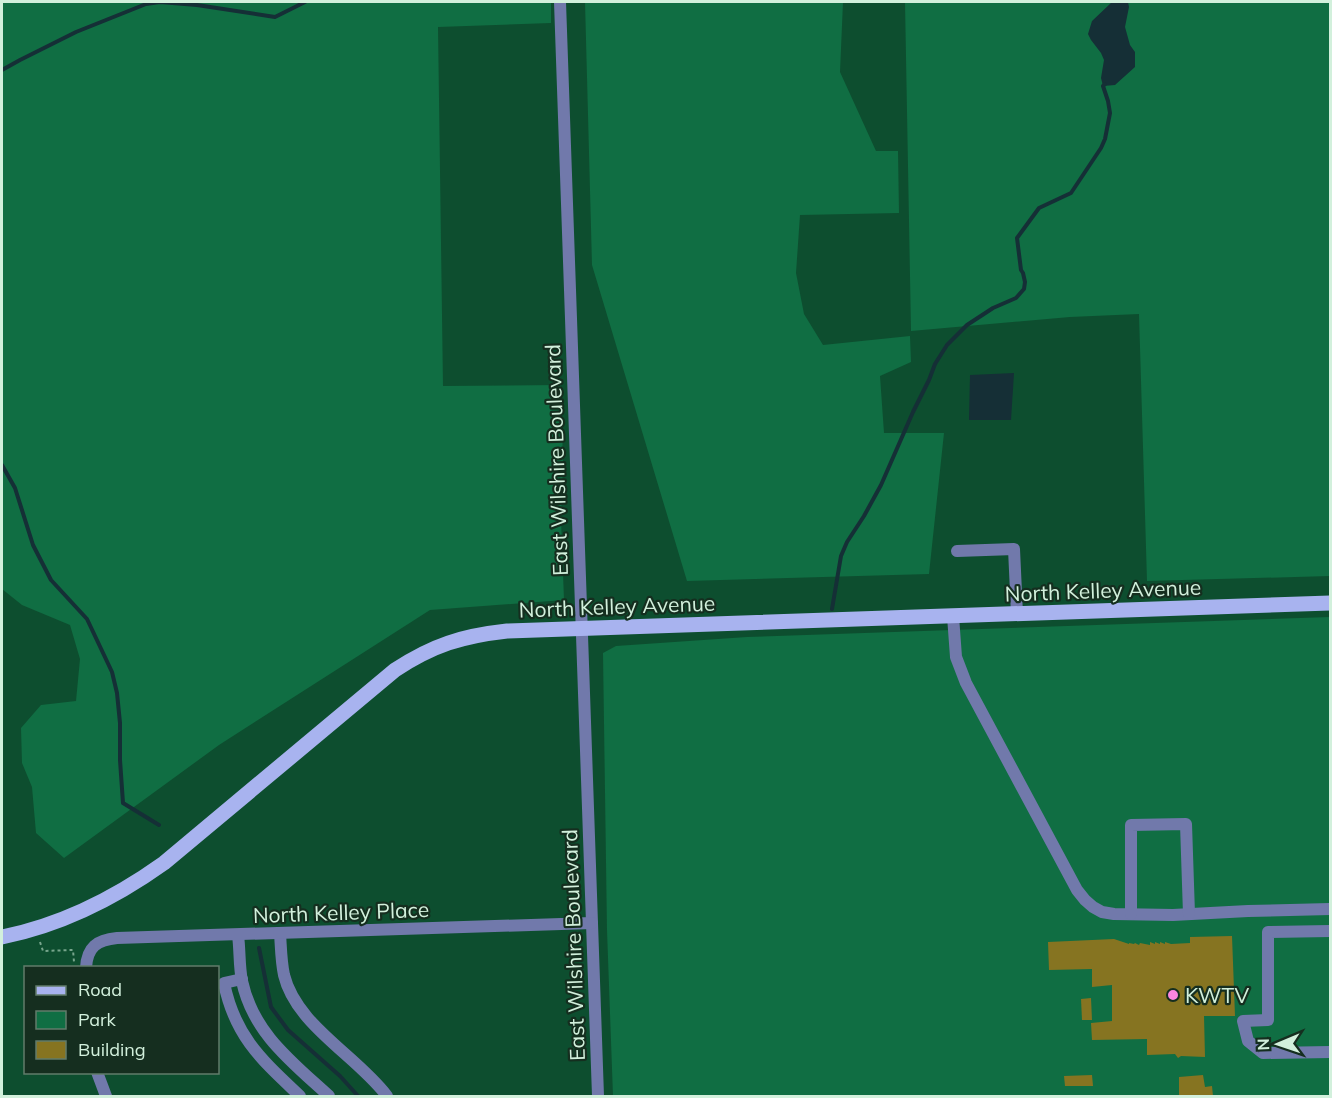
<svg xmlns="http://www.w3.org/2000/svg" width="1332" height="1098" font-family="Mulish,sans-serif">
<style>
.green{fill:#106e43}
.water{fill:#152f36}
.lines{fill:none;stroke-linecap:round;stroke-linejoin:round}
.stream{stroke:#152f36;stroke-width:4}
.building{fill:#867421}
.path{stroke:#77a58c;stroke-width:2;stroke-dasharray:3 3;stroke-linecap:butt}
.minor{stroke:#7179ab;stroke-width:12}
.major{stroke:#a8b3ef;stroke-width:15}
.poi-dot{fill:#fd86e1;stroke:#152e1f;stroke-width:2}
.labels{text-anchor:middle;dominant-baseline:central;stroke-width:4.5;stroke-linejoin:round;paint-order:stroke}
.street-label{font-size:21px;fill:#d2f0dc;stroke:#152e1f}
.poi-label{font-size:21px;fill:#d2f0dc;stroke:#152e1f;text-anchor:start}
</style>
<rect width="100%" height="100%" fill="#0d4e2f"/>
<g class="green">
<path d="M2,2H551V23L438,27L443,386L561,385L563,465L561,519L564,600L430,610L219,745L64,858L36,833L32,787L22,763L21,728L41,705L76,701L80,659L70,625L22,605L2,589Z"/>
<path d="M585,2H843L840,72L876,151H898L899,213L800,215L796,273L804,314L823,345L910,336L911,362L880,376L884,433H944L929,574L687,581L592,265Z"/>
<path d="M905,2H1330V576L1147,581L1139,314L1070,317L911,331Z"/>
<path d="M1330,617V1096H613L607,930L603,653L616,646L747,637Z"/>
</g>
<g class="water">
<path d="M1112,2H1128L1129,7L1125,27L1130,45L1135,52V67L1115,85L1103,86L1101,78L1104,60L1101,53L1091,40L1088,34L1092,21Z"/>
<path d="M1014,373L1011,420H969L970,375Z"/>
</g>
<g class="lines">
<g class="stream">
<path d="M2,70L20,60L76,32L146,4L160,2L197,5L275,17L305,2"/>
<path d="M2,465L15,488L33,545L51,580L87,619L112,672L117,693L120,723V760L123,803L159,825"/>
<path d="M832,609L841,556L847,542L864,516L881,485L913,412L929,380L935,364L947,345L967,325L993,308L1016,298L1024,289L1025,282L1023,273L1021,270L1017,238L1039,208L1071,193L1101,148L1105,139L1110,113L1108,101L1103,86L1105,84"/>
<path d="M259,948L271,1007L288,1030L340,1076L358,1096"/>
</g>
</g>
<g class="building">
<path d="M1232,936L1235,1016H1204L1205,1057L1181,1056L1178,1058L1175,1054L1147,1055V1039L1092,1040L1091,1023L1112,1021V985L1092,987V969L1049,970L1048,942L1114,939L1129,944V943L1134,944L1135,943L1139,945L1140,943L1150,945V942L1155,944V942L1160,944V942L1165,944V942L1171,944L1190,943V937Z"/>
<path d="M1091,998L1092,1020H1082L1081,999Z"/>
<path d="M1092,1075L1093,1086H1065L1064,1076Z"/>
<path d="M1203,1075L1205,1087L1212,1086L1213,1096H1179V1077Z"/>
</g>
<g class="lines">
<path class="path" d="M40,942L43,951L73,950L74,962"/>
<g class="minor">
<path d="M560,2L598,1096"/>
<path d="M957,551L1014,549L1017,614"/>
<path d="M953,616L956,657L966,683L1077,890L1085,900L1093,907L1102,912L1114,914L1173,915L1248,911L1330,909"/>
<path d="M1131,914V825L1186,824L1189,914"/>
<path d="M1330,931L1268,932V1020L1243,1021L1248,1041L1263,1053L1330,1052"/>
<path d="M280,933C281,947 281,961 284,975C296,1025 357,1056 387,1096"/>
<path d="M238,935C240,950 239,966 242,981C253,1033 292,1062 329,1096"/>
<path d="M86,968C87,947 97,940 117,938L592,923"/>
<path d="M242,979L224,983C235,1037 262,1060 300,1096"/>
<path d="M97,1072L106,1096"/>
</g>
<path class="major" d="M2,937C62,925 115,898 164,863L395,670C433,645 462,636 507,631L1330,603"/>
</g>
<circle class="poi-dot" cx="1173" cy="995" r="6"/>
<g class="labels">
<g class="street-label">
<text transform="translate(556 460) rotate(-92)">East Wilshire Boulevard</text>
<text transform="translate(1103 590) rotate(-2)">North Kelley Avenue</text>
<text transform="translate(617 606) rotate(-2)">North Kelley Avenue</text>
<text transform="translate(341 912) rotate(-2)">North Kelley Place</text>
<text transform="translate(573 945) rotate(-92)">East Wilshire Boulevard</text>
</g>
<g class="poi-label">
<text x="1185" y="995">KWTV</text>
</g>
</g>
<rect width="1332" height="1098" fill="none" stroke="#d2f0dc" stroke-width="6"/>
<rect x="24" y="966" width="195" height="108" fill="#152e1f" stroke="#617c6b" stroke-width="1.5"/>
<rect x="36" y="986" width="30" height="9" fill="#a8b3ef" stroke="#617c6b" stroke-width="1.5"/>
<text x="78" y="996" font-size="18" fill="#d2f0dc">Road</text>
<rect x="36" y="1011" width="30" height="18" fill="#106e43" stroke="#617c6b" stroke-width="1.5"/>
<text x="78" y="1026" font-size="18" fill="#d2f0dc">Park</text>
<rect x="36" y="1041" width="30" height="18" fill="#867421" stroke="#617c6b" stroke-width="1.5"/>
<text x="78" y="1056" font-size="18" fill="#d2f0dc">Building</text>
<g transform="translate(1278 1044) rotate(268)" stroke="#152e1f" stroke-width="4.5" paint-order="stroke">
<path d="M0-4.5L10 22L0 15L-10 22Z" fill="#d2f0dc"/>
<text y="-9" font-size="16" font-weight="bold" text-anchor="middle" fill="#d2f0dc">N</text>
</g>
</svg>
